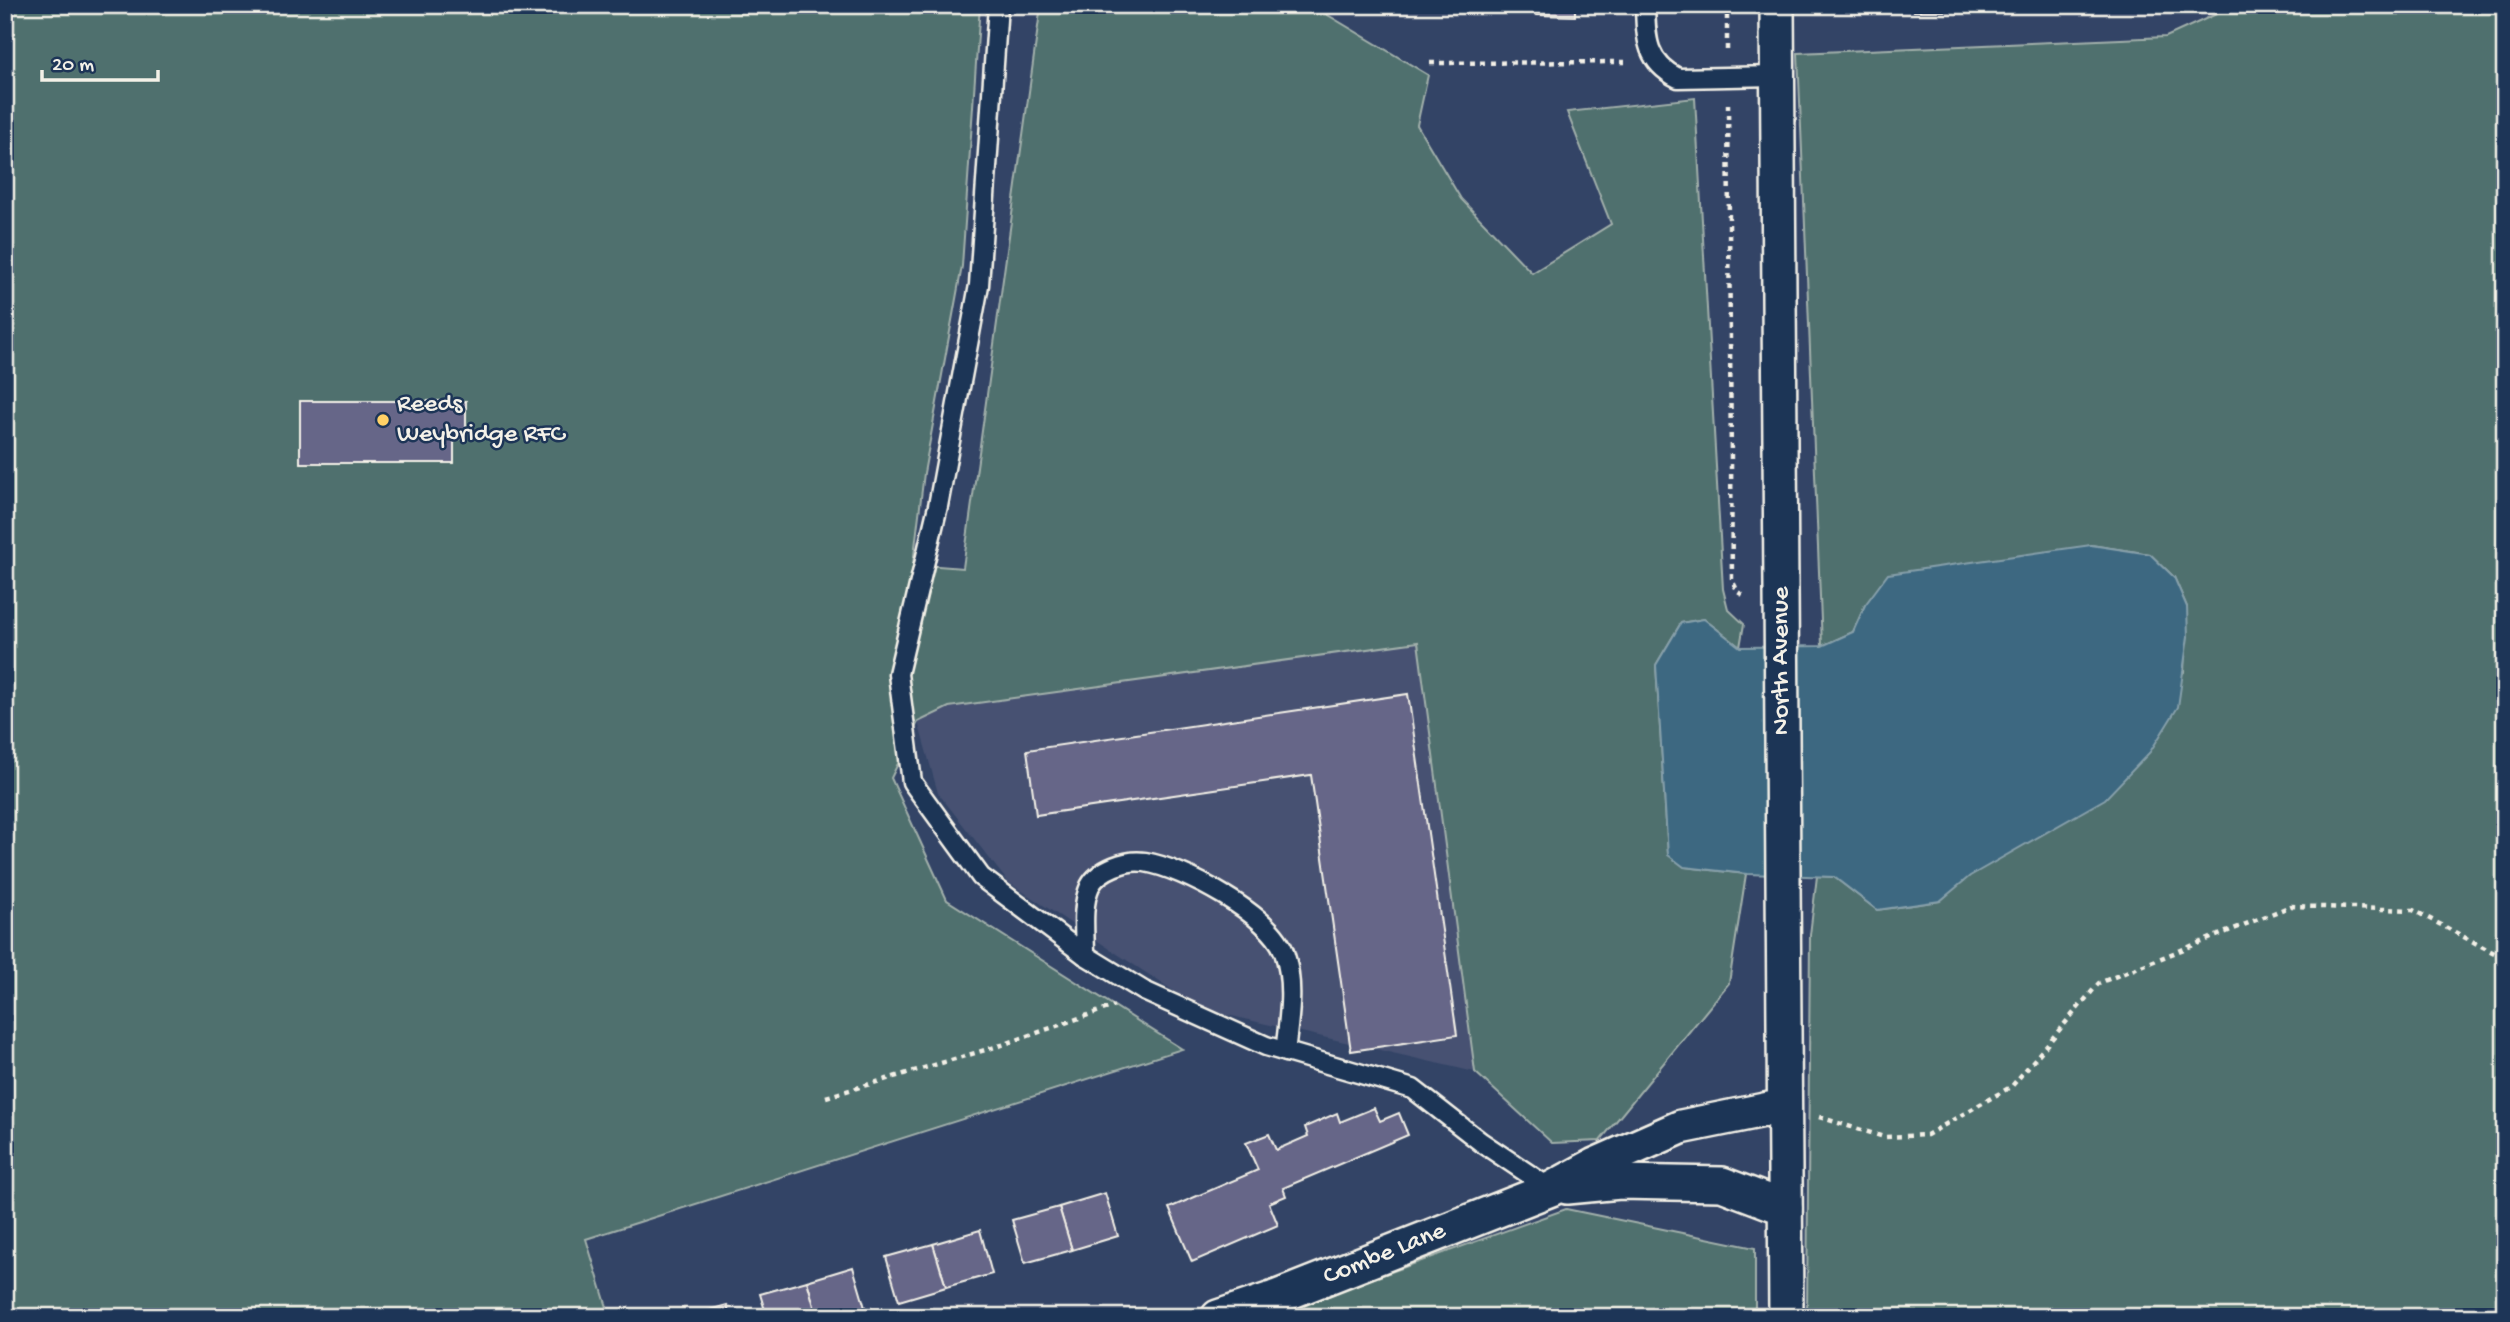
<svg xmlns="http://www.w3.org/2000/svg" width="2510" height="1322" font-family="'Gochi Hand',sans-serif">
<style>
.built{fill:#465172}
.green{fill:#4f6f6e;stroke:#a2b0ab;stroke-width:2}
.water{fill:#3c6881;stroke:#869faa;stroke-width:2}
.building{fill:#668;stroke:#f4f1e8;stroke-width:2}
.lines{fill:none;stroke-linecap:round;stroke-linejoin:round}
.lane-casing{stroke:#f4f1e8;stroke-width:23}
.street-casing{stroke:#f4f1e8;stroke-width:38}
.path{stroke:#f4f1e8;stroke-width:4.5;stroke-dasharray:5 5;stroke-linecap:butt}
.lane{stroke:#1d3557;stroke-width:18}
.street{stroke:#1d3557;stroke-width:33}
.poi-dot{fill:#ffd166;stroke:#1d3557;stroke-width:2.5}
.labels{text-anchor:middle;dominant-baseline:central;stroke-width:5;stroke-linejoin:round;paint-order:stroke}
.poi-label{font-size:26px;fill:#f4f1e8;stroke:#1d3557;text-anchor:start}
.street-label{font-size:26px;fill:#f4f1e8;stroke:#1d3557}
</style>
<rect width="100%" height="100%" fill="#346"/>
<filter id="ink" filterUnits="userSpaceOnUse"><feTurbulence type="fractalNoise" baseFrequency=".0143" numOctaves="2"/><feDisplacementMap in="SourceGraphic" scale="14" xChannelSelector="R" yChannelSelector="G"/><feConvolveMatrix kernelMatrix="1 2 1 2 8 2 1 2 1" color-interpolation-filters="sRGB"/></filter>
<g filter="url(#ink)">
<path class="built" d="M1418,642L1475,1072L1201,1009L1008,882L938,793L918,722L949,707Z"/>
<g class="green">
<path d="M5,5H980L962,266L924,473L913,564L963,568L1041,5H1311L1428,75L1417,125L1461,199L1532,273L1611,224L1567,112L1695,98L1723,589L1728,609L1744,624L1740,647L1704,619L1681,623L1656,665L1668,854L1685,867L1746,874L1729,983L1600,1141L1552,1143L1475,1072L1418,642L949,707L918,722L891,778L947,900L1182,1049L586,1239L610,1317H5Z"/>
<path d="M2236,5H2505V1317H1807L1810,935L1817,876L1834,877L1877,910L1940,901L2184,672L2187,607L2174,577L2150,554L2091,545L1865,605L1853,632L1822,646L1798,53L2166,37Z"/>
<path d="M1566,1209L1755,1248V1317H1266Z"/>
</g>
<path class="water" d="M2091,545L2150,554L2174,577L2187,607L2188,637L2178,707L2150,752L2105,799L1970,876L1940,901L1877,910L1834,877L1747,874L1684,867L1668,855L1656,665L1681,623L1704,619L1740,647L1822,646L1853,632L1865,605L1888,574Z"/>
<g class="building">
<path d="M1537,5H1575V16L1537,15Z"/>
<rect x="1914" y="5" width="52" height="6"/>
<path d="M300,401H466V439L454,438V463H300Z"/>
<path d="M1408,694L1457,1035L1351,1051L1311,775L1036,815L1027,750Z"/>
<path d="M1374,1108L1380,1121L1399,1113L1408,1135L1283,1188L1286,1196L1269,1203L1278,1225L1192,1262L1169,1208L1258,1170L1246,1143L1269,1134L1276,1150L1308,1136L1305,1127L1337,1113L1340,1122Z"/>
<path d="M1105,1193L1118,1236L1072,1250L1059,1207Z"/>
<path d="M1059,1207L1072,1250L1025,1263L1012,1220Z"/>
<path d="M980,1230L992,1274L946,1287L933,1244Z"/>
<path d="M933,1244L946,1287L899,1301L886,1257Z"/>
<path d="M853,1267L866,1311L845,1317H817L807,1281Z"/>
<path d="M807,1281L817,1317H767L760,1294Z"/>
<path d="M727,1305L730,1317H685Z"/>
</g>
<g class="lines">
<defs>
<g id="lane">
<path d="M998,5L979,285L938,506L898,674L912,782L981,877L1085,955L1144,991L1266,1046L1413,1089L1481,1142L1551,1189"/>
<path d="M1645,5C1646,39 1646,62 1678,78L1777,76"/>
<path d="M1085,955C1085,934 1081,906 1090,886C1099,869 1127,859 1145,862C1183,868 1271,915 1284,952C1295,984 1289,1019 1285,1052"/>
</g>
<g id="street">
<path d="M1777,5L1786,1317"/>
<path d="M1567,1187L1620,1182L1722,1184L1785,1208"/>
<path d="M1218,1317L1272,1299L1551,1189L1595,1165L1681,1127L1784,1106"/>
</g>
</defs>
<use href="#lane" class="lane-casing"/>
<use href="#street" class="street-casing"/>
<g class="path">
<path d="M1727,5V50"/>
<path d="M1430,63L1626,62"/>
<path d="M1728,104L1732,580L1738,592L1746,597"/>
<path d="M826,1097L1002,1045L1114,1006"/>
<path d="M1819,1117L1884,1137L1927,1135L2012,1086L2099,983L2291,906L2413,910L2500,956L2505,961"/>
</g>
<use href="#lane" class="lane"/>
<use href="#street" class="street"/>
</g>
</g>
<circle class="poi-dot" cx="383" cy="420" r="7"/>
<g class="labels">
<g class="poi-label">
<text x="397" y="405">Reeds<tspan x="397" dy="30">Weybridge RFC</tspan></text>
</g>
<g class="street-label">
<text transform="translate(1782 661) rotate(-90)">North Avenue</text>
<text transform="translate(1385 1255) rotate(-22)">Combe Lane</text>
</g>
</g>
<rect width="2510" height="1322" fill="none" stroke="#1d3557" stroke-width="28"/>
<rect x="14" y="14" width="2482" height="1294" fill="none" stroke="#f4f1e8" stroke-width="2.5" filter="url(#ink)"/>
<path d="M42 70v10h116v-10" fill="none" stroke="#f4f1e8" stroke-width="3.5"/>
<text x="52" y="70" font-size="21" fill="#f4f1e8" stroke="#1d3557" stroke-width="5" paint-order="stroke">20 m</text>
</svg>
